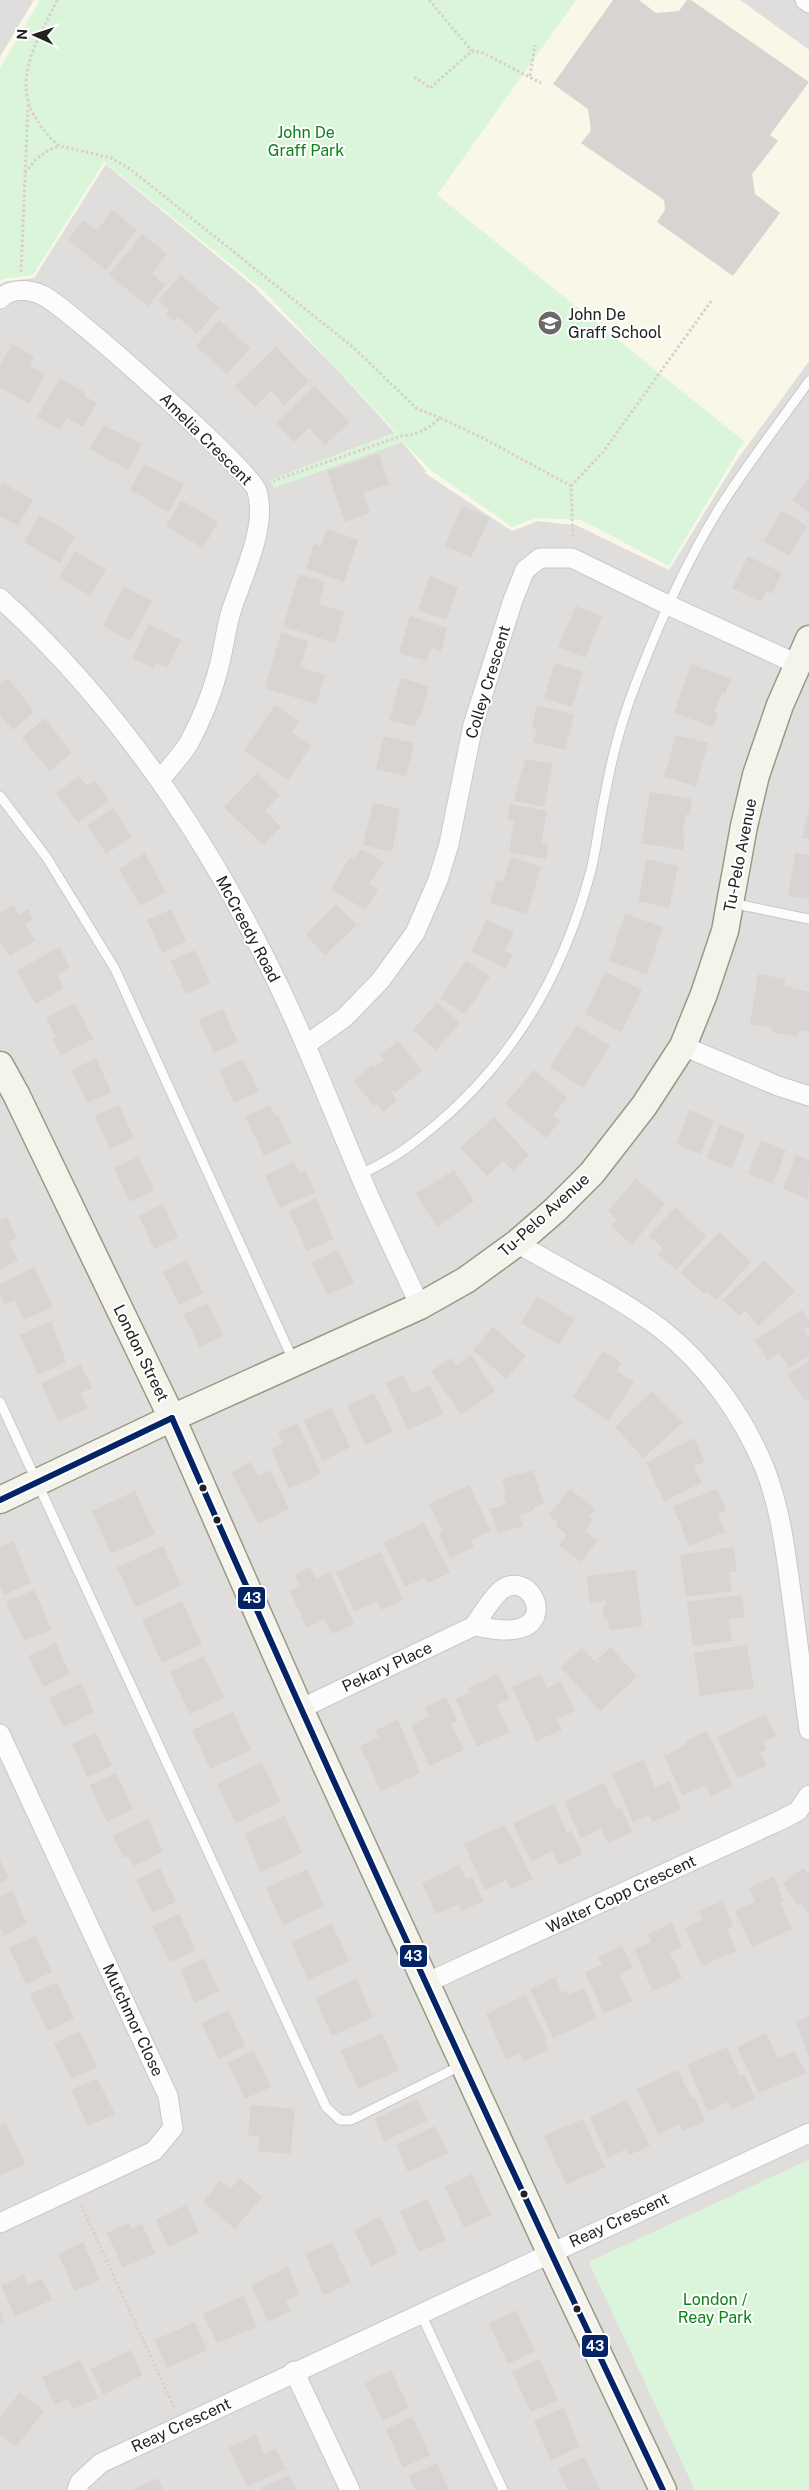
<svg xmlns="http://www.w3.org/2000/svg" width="809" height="2490" font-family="'Public Sans',sans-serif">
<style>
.residential{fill:#dfdedc}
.education{fill:#f8f7e8}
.park{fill:#daf5da}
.building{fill:#d7d4d2}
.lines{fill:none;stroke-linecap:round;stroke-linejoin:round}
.lane-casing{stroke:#c9c8c7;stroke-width:11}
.street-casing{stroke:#c9c8c7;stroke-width:21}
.secondary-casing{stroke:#999a82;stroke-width:29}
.path{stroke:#dccecd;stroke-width:3;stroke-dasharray:2.5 2.5;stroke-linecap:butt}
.lane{stroke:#fdfcfc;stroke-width:9}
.street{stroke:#fdfcfc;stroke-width:19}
.secondary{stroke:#f4f4ed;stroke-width:26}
.bus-1-casing{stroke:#fff;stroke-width:10}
.bus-1{stroke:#052465;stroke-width:6}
.bus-dot{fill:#222;stroke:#fff;stroke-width:2}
.labels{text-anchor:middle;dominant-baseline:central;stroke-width:4;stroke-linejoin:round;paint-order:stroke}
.park-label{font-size:16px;fill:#0c8416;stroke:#fff}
.poi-label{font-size:16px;fill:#222;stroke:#fff;text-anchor:start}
.street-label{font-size:16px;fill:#222;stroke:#fff}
.line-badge{stroke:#fff;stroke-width:2}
.badge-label{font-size:14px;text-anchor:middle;font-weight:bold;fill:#fff}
</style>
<rect width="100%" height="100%" fill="#f0eeeb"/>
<g class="residential">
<path d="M0,0H34L0,57Z"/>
<path d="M740,0H809V50Z"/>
<path d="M105,164L251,284L333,365L394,432L426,471L425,473L512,531L537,521L576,525L669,570L736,461L809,361V2160L589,2262L695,2490H0V284L6,281L34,278Z"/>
</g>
<path class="education" d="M34,0H740L809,50V361L736,461L669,570L576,525L537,521L512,531L425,473L426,471L394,432L333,365L251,284L106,164L34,278L6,281L0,284V57Z"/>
<g class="park">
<path d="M40,0H576L437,195L744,441L669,566L581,520L536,518L512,527L431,470L403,442L274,488L270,480L396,432L265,292L104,162L33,275L4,279L0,281V68Z"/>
<path d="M809,2160V2490H695L589,2262Z"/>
</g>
<g class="building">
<path d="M613,0H639L656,13L679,11L687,0H691L809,82L770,135L778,141L752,174L755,194L780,213L733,276L657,222L665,210L664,200L581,143L591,131L588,109L553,84Z"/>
<path d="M112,210L137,230L106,270L68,240L83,220L97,231Z"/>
<path d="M142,234L167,254L152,274L165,285L148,306L109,275Z"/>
<path d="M181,275L219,308L197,334L178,317L175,321L166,314L169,310L158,301Z"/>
<path d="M219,320L250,348L227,374L196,346Z"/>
<path d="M12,344L34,357L30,366L45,375L29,404L0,387V365Z"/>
<path d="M276,347L309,381L284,405L271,391L255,407L235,386Z"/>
<path d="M60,378L86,393L84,396L97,403L83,427L67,418L60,430L37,417Z"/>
<path d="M315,386L349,422L325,445L309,428L294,442L276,423Z"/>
<path d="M103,425L142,444L128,470L90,449Z"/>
<path d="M379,454L389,484L363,493L370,513L345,522L327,471Z"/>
<path d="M144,464L184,484L169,512L130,490Z"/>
<path d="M809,477V513L792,500Z"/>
<path d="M3,483L33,500L18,526L0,516V489Z"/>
<path d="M181,500L218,522L203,548L166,526Z"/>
<path d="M462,506L490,518L471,557L445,546Z"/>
<path d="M782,511L807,526L789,556L763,541Z"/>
<path d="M39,515L75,536L60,563L24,542Z"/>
<path d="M327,529L358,540L344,582L306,569L314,544L321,546Z"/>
<path d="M75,551L106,569L91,596L59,578Z"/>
<path d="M748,556L782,573L772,594L766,591L761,602L732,588Z"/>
<path d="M299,574L325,582L319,604L344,612L335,643L283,626Z"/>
<path d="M430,576L458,587L446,620L418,610Z"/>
<path d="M124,587L152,601L130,641L103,626Z"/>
<path d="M576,606L602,616L586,658L558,647Z"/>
<path d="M410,616L447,628L441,651L431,648L427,661L399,653Z"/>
<path d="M148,624L181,640L167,668L156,663L154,668L133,658Z"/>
<path d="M281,632L308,641L300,667L325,675L316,704L265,688Z"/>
<path d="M555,663L583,672L572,707L544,698Z"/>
<path d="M691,664L731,679L725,694L722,693L718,702L715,712L718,713L713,727L674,713Z"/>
<path d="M8,678L34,712L13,730L0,715V684Z"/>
<path d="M401,678L429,686L421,716H418L415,727L389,720Z"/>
<path d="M275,705L299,722L292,732L311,746L288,780L244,750Z"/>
<path d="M537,705L574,715L565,750L533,742L537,729L532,728Z"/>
<path d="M45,718L71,753L50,771L22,738Z"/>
<path d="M676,735L708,743L696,786L664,777Z"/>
<path d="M384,736L414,743L406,776L376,769Z"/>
<path d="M525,759L553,764L544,807L514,801Z"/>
<path d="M257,773L280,795L265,811L281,827L263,845L224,807Z"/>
<path d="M79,776L87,786L95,780L109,800L78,823L56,793Z"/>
<path d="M650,792L692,799L689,815L686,814L682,834H685L683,850L641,843Z"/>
<path d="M373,803L400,809L392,852L363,845Z"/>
<path d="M510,804L547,811L541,843L549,844L546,859L509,852L514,821L507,820Z"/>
<path d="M113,808L132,837L106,854L87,825Z"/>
<path d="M808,813H809V839L802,838Z"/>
<path d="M361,849L384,862L369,884L378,889L366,910L331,890L350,857L355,860Z"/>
<path d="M145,853L165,892L141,906L119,869Z"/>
<path d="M795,853L809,855V899L788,896Z"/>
<path d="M511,857L541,867L527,914L490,903L497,880L503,882Z"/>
<path d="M647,859L678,866L669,908L638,901Z"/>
<path d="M336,904L357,925L325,955L306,935Z"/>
<path d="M13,905L19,915L28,909L33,919L25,924L35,940L10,956L0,941V913Z"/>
<path d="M171,909L186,941L162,953L147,920Z"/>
<path d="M625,914L663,927L647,974L609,961Z"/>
<path d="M486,920L514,932L505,951L512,954L506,968L471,952Z"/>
<path d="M59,947L70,967L57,975L64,988L36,1004L17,971Z"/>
<path d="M195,950L210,983L186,994L171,961Z"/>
<path d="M466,961L490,977L465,1014L440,998Z"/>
<path d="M605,972L642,990L621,1032L585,1014Z"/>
<path d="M758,974L785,979L784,986L809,992V1031L799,1030L798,1037L772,1032V1028L750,1024Z"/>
<path d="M75,1003L93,1039L61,1055L53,1039L56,1037L46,1018Z"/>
<path d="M437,1003L460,1023L436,1050L413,1030Z"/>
<path d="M223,1009L238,1042L214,1053L199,1020Z"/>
<path d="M577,1025L610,1046L583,1088L550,1067Z"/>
<path d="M398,1041L422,1070L395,1093L393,1090L391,1092L397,1100L383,1112L377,1104L374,1106L354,1081L372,1065L374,1067L384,1060L380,1055Z"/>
<path d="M96,1058L111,1092L87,1103L72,1070Z"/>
<path d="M243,1059L259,1091L234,1103L219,1070Z"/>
<path d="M534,1070L567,1098L553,1115L560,1121L546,1138L505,1104Z"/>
<path d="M119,1105L134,1138L110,1149L95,1116Z"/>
<path d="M270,1105L275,1116L278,1115L291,1143L264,1156L245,1116Z"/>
<path d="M689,1110L714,1120L701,1154L676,1144Z"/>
<path d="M494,1117L529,1155L513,1171L503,1160L487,1176L460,1148Z"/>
<path d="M720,1124L745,1134L732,1168L707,1158Z"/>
<path d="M761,1140L786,1150L773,1184L748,1174Z"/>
<path d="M796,1155L809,1160L808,1199L783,1189Z"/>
<path d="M138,1157L154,1190L130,1202L114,1168Z"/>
<path d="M294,1162L300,1173L305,1170L315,1192L280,1208L265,1175Z"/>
<path d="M454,1170L474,1201L437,1227L416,1194Z"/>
<path d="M636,1179L665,1204L632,1245L611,1226L617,1219L608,1211Z"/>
<path d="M316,1198L333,1239L307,1251L289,1211Z"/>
<path d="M163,1204L178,1237L154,1249L139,1216Z"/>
<path d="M675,1207L706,1236L676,1270L658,1254L663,1248L649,1236Z"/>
<path d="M7,1217L17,1238L9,1242L18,1261L0,1269V1220Z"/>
<path d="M719,1232L751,1262L716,1300L707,1292L704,1294L681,1273Z"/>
<path d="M338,1250L354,1283L327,1295L312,1262Z"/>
<path d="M187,1260L203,1293L179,1305L163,1272Z"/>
<path d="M764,1260L795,1291L759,1326L745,1311L739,1316L723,1300Z"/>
<path d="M34,1267L53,1307L24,1320L15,1300L5,1304L0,1293V1284Z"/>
<path d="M537,1296L575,1319L559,1345L521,1323Z"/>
<path d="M208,1303L223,1336L199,1347L184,1314Z"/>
<path d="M802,1310L809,1321V1326L803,1330L809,1339V1355L789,1368L779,1353L768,1361L755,1340Z"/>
<path d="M51,1321L66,1362L38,1375L20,1335Z"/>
<path d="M493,1327L526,1356L506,1379L473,1350Z"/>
<path d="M603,1351L621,1363L616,1371L634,1382L608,1421L573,1397Z"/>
<path d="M471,1355L495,1391L461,1415L431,1371L451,1358L456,1366Z"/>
<path d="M809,1361V1398L805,1401L788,1375Z"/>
<path d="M81,1365L92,1388L81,1393L88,1408L58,1421L41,1383Z"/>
<path d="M403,1375L412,1393L430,1385L443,1414L408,1430L386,1383Z"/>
<path d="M652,1391L683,1422L643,1458L615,1427Z"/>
<path d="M374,1393L393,1432L365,1445L347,1405Z"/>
<path d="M331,1408L350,1447L323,1461L304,1421Z"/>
<path d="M298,1423L321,1474L289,1489L271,1449L283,1443L278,1432Z"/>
<path d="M694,1438L705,1462L694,1466L702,1483L664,1501L646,1463Z"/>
<path d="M251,1462L258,1476L270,1470L289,1509L258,1524L231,1472Z"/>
<path d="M533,1470L544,1503L534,1507V1510L519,1515L523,1526L498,1533L490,1509L506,1504L503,1494L506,1493L502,1479Z"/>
<path d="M469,1485L491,1531L471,1540L474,1547L450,1558L439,1534L443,1532L429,1504Z"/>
<path d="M570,1489L595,1509L589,1516L594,1519L585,1531L597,1541L581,1562L559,1545L567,1535L556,1526L558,1523L549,1515Z"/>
<path d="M717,1489L726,1511L718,1514L725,1532L689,1546L673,1506Z"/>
<path d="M135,1491L155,1534L111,1554L92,1511Z"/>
<path d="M424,1523L450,1573L427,1583L425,1578L405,1587L384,1542Z"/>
<path d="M13,1541L31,1583L4,1595L0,1586V1547Z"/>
<path d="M163,1546L181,1585L136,1607L117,1567Z"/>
<path d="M734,1547L737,1571L729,1572L732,1591L686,1597L680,1555Z"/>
<path d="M381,1552L403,1600L381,1610L377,1601L354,1611L336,1572Z"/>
<path d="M310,1567L316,1579L330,1572L354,1624L332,1634L325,1619L307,1628L290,1591L300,1586L295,1574Z"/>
<path d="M636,1570L642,1626L610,1630L608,1619H604L603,1606L607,1605L606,1601L590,1603L587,1576Z"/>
<path d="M34,1590L52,1630L24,1641L6,1602Z"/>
<path d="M742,1595L745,1617L729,1619L732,1641L693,1646L687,1602Z"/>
<path d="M182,1601L202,1644L162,1663L142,1620Z"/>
<path d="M56,1643L70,1674L43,1687L28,1656Z"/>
<path d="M747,1645L754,1688L700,1696L694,1653Z"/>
<path d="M611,1647L637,1677L600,1711L561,1667L582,1648L597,1664L600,1661L598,1659Z"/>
<path d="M204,1656L224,1698L190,1714L170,1672Z"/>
<path d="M498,1674L510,1699L497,1705L509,1732L477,1747L456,1699L470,1692L468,1688Z"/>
<path d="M541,1674L547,1688L561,1681L575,1711L557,1719L562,1730L536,1741L512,1687Z"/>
<path d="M81,1683L94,1712L63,1727L49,1698Z"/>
<path d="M446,1697L457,1721L451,1724L464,1750L429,1766L411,1725L429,1716L425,1707Z"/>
<path d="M233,1712L251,1750L210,1769L192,1730Z"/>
<path d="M766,1714L776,1736L763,1742L766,1750L760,1752L766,1766L738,1778L717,1737Z"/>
<path d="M398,1720L420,1773L381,1791L360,1746L379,1737L376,1730Z"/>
<path d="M707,1731L733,1786L711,1796L706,1785L683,1796L664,1756L687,1744L686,1741Z"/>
<path d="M96,1733L112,1766L87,1777L72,1744Z"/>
<path d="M643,1760L655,1787L669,1781L681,1809L653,1822L649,1815L633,1822L612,1774Z"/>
<path d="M262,1762L281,1802L236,1823L217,1784Z"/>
<path d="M116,1773L133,1809L107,1822L90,1785Z"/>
<path d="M604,1783L617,1810L621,1808L632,1832L608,1843L601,1829L581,1838L564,1802Z"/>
<path d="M554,1804L567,1833L572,1831L582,1854L559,1865L552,1851L531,1861L513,1823Z"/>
<path d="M285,1816L302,1853L261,1872L244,1834Z"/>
<path d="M148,1819L163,1852L134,1866L129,1856L124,1858L113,1836Z"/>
<path d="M505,1825L533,1879L510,1889L506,1880L485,1890L464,1844Z"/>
<path d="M0,1860L9,1878L0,1883Z"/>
<path d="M459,1865L466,1880L472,1877L483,1901L462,1911L459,1904L436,1914L422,1883Z"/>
<path d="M160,1868L176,1902L152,1913L136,1880Z"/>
<path d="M804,1868L809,1875V1915L801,1903L798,1906L783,1883Z"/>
<path d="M307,1869L324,1906L283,1925L266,1888Z"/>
<path d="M773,1876L784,1901L780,1902L792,1929L752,1947L735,1911L755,1902L749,1888Z"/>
<path d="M12,1891L27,1924L3,1936L0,1928V1897Z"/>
<path d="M722,1901L733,1926L727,1929L736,1951L702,1966L685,1928L703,1920L699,1911Z"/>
<path d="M179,1914L196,1950L170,1962L152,1926Z"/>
<path d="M672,1923L682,1947L670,1952L682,1978L653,1991L634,1949L651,1942L648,1934Z"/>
<path d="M332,1924L349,1961L308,1980L291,1942Z"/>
<path d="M35,1936L52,1972L26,1984L9,1948Z"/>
<path d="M622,1946L633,1968L619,1974L632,2001L604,2014L585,1972L602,1965L598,1957Z"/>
<path d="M204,1958L219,1991L195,2003L180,1970Z"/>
<path d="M555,1977L562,1993L567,1991L569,1995L584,1988L597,2018L553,2038L530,1989Z"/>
<path d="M356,1979L373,2017L332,2036L315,1998Z"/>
<path d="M57,1982L74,2018L48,2031L30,1994Z"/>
<path d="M526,1995L547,2040L545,2041L549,2050L524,2061L520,2053L506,2059L486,2014Z"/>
<path d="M228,2010L245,2046L219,2059L201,2023Z"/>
<path d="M809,2016V2057L796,2021Z"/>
<path d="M80,2031L97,2067L71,2079L54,2043Z"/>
<path d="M382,2033L399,2070L358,2089L341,2051Z"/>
<path d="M766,2033L778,2058L795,2051L806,2073L759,2093L737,2047Z"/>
<path d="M727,2047L740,2076L744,2074L755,2098L731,2109L728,2102L708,2111L687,2065Z"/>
<path d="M254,2050L271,2087L245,2099L228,2063Z"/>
<path d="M678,2070L691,2098L694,2097L705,2121L682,2131L679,2124L658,2134L637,2089Z"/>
<path d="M97,2078L115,2114L88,2126L71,2090Z"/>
<path d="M417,2099L427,2121L384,2141L374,2119Z"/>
<path d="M627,2100L650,2146L629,2155L626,2149L608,2158L590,2117Z"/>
<path d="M251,2105L295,2109L290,2154L258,2151L260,2137L248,2135Z"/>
<path d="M583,2119L605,2167L566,2185L544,2136Z"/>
<path d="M6,2123L25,2164L0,2176V2126Z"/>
<path d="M435,2126L448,2153L408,2172L396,2145Z"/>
<path d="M472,2174L491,2215L464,2228L445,2187Z"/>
<path d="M240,2178L262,2197L235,2229L203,2202L220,2181L230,2189Z"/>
<path d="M427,2199L446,2240L419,2252L400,2211Z"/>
<path d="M186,2205L199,2233L168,2247L156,2220Z"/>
<path d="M380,2217L398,2254L371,2266L354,2230Z"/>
<path d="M129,2223L131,2229L142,2224L155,2253L123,2268L107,2233Z"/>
<path d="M83,2242L100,2280L75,2291L58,2254Z"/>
<path d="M332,2242L351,2283L324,2295L305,2254Z"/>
<path d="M288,2267L300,2294L286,2301L291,2311L268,2322L251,2285Z"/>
<path d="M24,2275L28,2285L42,2279L52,2300L15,2316L1,2285Z"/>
<path d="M243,2296L257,2327L217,2343L203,2314Z"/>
<path d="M0,2310L3,2322L0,2323Z"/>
<path d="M516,2310L535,2351L508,2364L489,2323Z"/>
<path d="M195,2322L207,2350L167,2368L155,2340Z"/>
<path d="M131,2350L142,2375L103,2395L91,2369Z"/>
<path d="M539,2359L558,2400L531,2412L512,2372Z"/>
<path d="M80,2360L98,2398L73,2409L68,2399L55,2405L42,2377Z"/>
<path d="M391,2370L409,2408L383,2421L365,2383Z"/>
<path d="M20,2392L44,2411L16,2447L0,2435V2418Z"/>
<path d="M563,2408L580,2447L551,2460L534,2421Z"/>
<path d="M412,2417L430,2455L403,2468L386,2429Z"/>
<path d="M256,2435L264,2454L276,2449L285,2469L247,2487L229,2447Z"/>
<path d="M584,2457L600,2490H568L558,2469Z"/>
<path d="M437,2463L449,2490H415L409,2476Z"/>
<path d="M289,2475L296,2490H263L261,2488Z"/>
<path d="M158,2478L163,2490H132Z"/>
</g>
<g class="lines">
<defs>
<g id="lane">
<path d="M0,796L47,858L115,969L294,1362"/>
<path d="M731,903L809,919"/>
<path d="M360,1175C375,1167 391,1159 405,1149C501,1080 559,988 590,874C597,848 599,821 605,795C612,756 623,715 638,678C661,618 688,558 722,504C749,462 780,422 809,381"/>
<path d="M0,1402L326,2107L340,2120H351L462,2065"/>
<path d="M421,2314L503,2490"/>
</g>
<g id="street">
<path d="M805,0L809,3"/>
<path d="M0,299C10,288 29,289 42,295C67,306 251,471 257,491C268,528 241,578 230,615C225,634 223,654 217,674C211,696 201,720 190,741C183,754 170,767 160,780"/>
<path d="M0,598C109,697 193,817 260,948C298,1021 327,1097 359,1173C378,1218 400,1262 420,1306"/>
<path d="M307,1044L344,1018L380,981L415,933L438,880L449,844L473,725L513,600L525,570L540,558H572L668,605L797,664"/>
<path d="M683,1046L778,1086L809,1096"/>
<path d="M517,1243C564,1271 616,1295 660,1328C706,1364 743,1415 765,1469C781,1510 786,1555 792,1599C798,1642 803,1686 809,1730"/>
<path d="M300,1709L474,1626C488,1628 503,1632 517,1629C556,1621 528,1568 500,1591C490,1600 482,1615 474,1626"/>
<path d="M0,1734L168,2096L173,2128L154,2151L0,2223"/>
<path d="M426,1983L783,1819L798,1811L809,1795"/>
<path d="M294,2371L350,2490"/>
<path d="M77,2490L80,2482L101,2463L809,2133"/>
</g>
<g id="secondary">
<path d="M0,1065L16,1094L172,1418L300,1709L550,2252L663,2490"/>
<path d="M0,1500L172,1418L420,1306L466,1280L517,1243L555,1210L592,1173L644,1106L683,1046L704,994L725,931L744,826L756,775L780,705L809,639"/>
</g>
</defs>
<use href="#lane" class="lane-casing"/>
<use href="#street" class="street-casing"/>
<use href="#secondary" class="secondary-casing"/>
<g class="path">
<path d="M57,0C37,43 8,83 41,126C47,134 52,141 60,146L111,158L130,169L354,348L416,408L440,418"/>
<path d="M429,0L472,51"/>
<path d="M530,76L535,45"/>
<path d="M414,77L430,88L472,51L481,52L541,83"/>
<path d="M25,173C35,159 43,151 60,146"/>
<path d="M21,272L28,105"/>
<path d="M273,481L401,436C417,435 428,429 440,418L481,437L571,486L573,538"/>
<path d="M571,486L603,452L712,300"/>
<path d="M81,2205L175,2409"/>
</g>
<use href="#lane" class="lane"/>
<use href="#street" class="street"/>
<use href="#secondary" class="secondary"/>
<defs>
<g id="bus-1">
<path d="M172,1418C330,1778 494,2135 663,2490"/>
<path d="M0,1500L172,1418"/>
</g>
</defs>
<use href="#bus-1" class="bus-1-casing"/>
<use href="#bus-1" class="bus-1"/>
</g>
<defs>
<symbol id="school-disc" viewBox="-11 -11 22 22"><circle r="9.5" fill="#6a6968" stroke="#fff"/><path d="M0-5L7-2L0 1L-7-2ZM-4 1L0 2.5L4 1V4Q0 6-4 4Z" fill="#fff"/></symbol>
</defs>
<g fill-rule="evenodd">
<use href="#school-disc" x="536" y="309" width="28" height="28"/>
</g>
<g class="bus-dot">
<circle cx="203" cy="1488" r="4.5"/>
<circle cx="217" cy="1520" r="4.5"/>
<circle cx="524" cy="2194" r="4.5"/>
<circle cx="577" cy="2309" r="4.5"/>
</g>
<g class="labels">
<g class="park-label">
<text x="306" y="132">John De<tspan x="306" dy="18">Graff Park</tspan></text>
<text x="715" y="2299">London /<tspan x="715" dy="18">Reay Park</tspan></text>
</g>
<g class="poi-label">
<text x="568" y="314">John De<tspan x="568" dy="18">Graff School</tspan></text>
</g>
<g class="street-label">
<text transform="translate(206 439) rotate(45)">Amelia Crescent</text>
<text transform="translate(488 682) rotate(-73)">Colley Crescent</text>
<text transform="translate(740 855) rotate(-79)">Tu-Pelo Avenue</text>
<text transform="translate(248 929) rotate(62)">McCreedy Road</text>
<text transform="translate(544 1215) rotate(-42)">Tu-Pelo Avenue</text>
<text transform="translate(141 1353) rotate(64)">London Street</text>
<text transform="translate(387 1667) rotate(-25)">Pekary Place</text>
<text transform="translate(621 1894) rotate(-25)">Walter Copp Crescent</text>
<text transform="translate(133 2020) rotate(65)">Mutchmor Close</text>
<text transform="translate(619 2220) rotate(-25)">Reay Crescent</text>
<text transform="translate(181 2425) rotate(-25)">Reay Crescent</text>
</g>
</g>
<g class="line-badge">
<rect x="237" y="1586" width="29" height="24" rx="5" fill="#052465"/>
<rect x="399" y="1944" width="29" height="24" rx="5" fill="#052465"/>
<rect x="581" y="2334" width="28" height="24" rx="5" fill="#052465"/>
</g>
<g class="badge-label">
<text x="252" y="1603">43</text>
<text x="413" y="1961">43</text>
<text x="595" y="2351">43</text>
</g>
<g transform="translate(35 35) rotate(273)" stroke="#ffffff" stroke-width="4" paint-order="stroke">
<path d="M0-4L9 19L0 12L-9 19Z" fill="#222222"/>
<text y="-8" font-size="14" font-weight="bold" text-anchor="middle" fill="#222222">N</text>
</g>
</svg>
